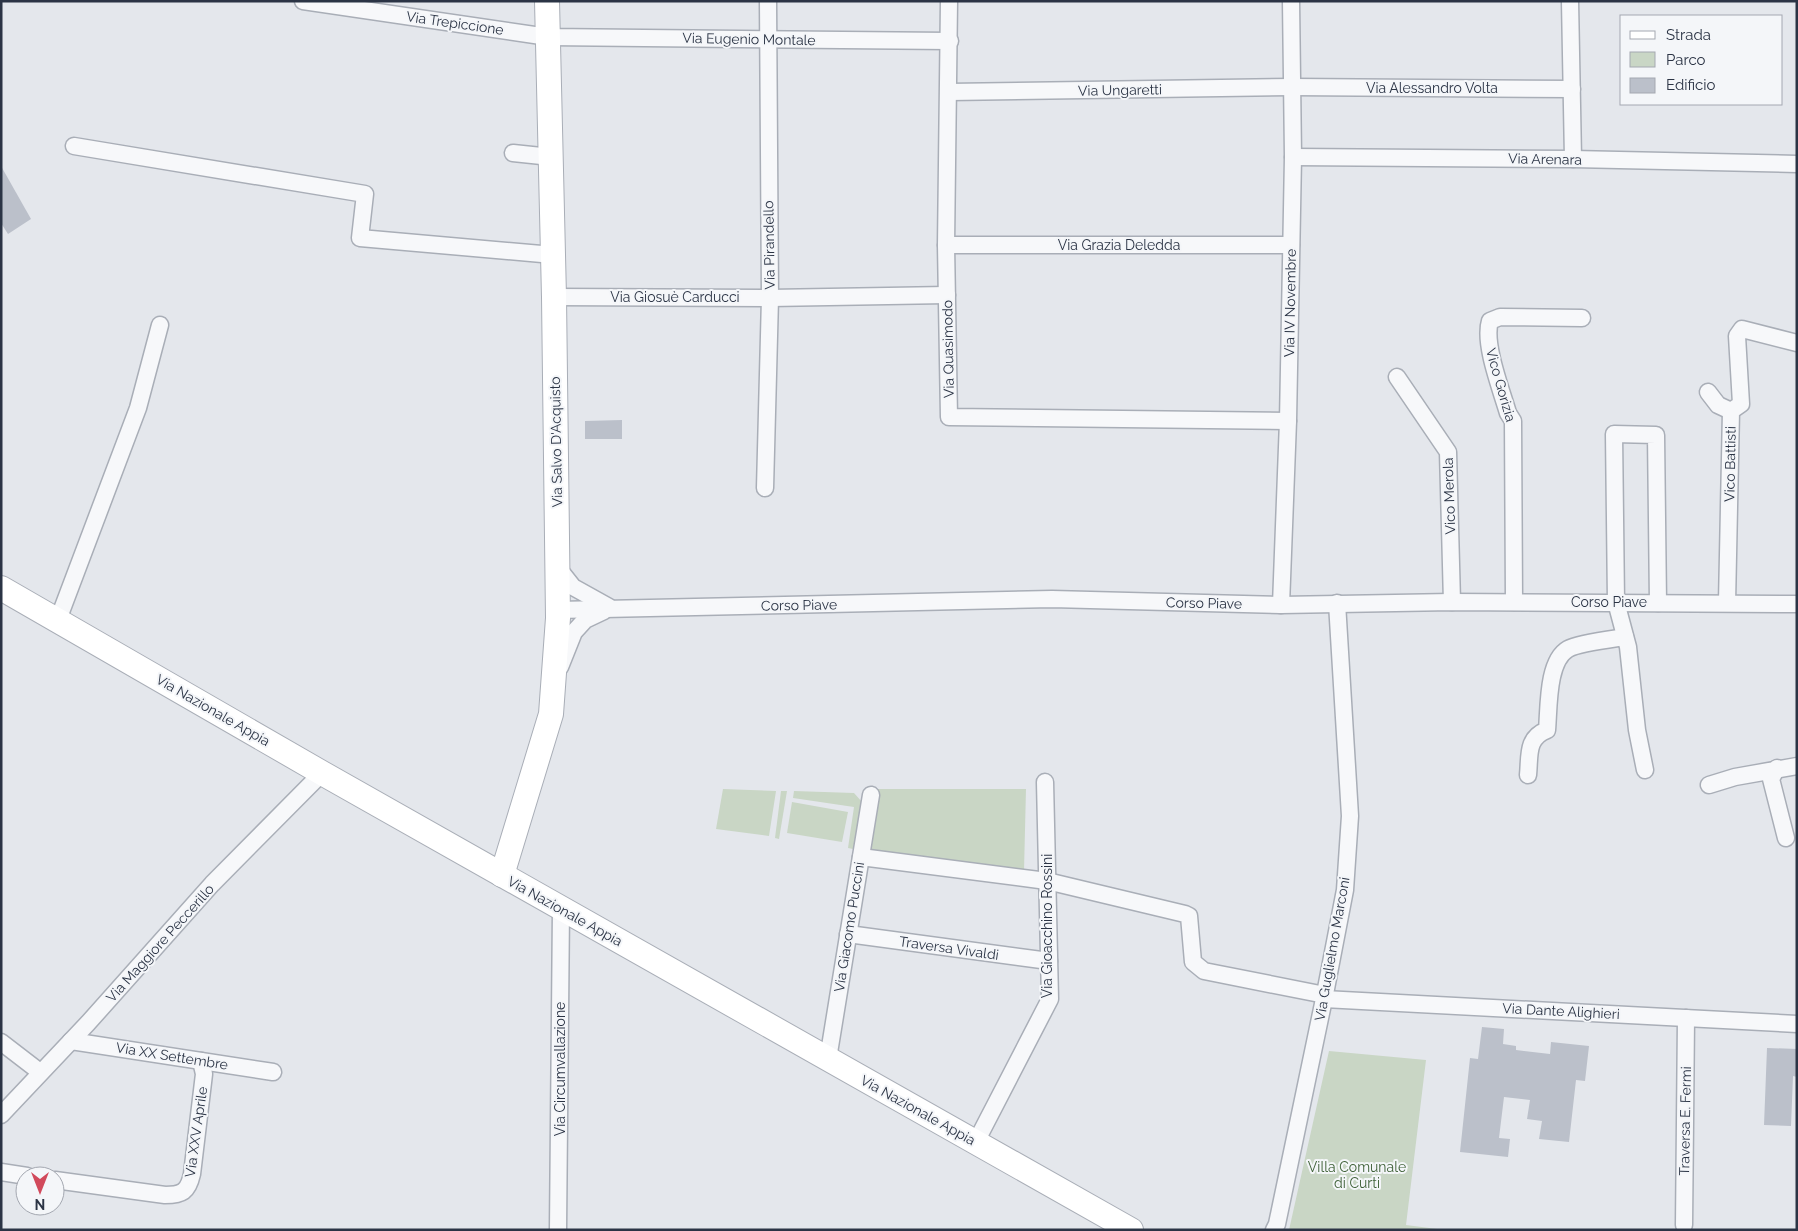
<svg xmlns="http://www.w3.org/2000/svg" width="1798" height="1231" font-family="Raleway,sans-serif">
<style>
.green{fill:#c9d6c5}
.building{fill:#bbc0ca}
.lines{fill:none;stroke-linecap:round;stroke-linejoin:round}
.street-casing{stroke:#a9aeb7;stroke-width:19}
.secondary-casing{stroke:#a9aeb7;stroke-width:26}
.street{stroke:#f7f8fa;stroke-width:16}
.secondary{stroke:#fff;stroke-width:24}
.labels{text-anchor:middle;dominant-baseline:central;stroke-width:4;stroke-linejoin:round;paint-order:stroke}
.street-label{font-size:14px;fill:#2b3445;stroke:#f4f6f9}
.park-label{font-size:14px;fill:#3f6138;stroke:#f4f6f9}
</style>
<rect width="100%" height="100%" fill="#e4e7ec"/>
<g class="green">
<path d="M723,789L776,791L769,836L716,829Z"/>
<path d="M878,789H1026L1024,871L870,850Z"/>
<path d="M781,791H787L779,839L775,838Z"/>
<path d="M794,791L854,793L862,802L853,849L848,848L854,807L793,798Z"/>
<path d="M792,802L848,812L842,842L787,833Z"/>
<path d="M1329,1051L1426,1060L1406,1225L1445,1230H1289Z"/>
</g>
<g class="building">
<path d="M1,166L31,219L8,234L1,223Z"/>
<path d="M622,420V439H585V421Z"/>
<path d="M1482,1027L1504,1029L1503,1044L1516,1046V1050L1550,1054L1551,1042L1589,1046L1585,1081L1576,1080L1569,1142L1539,1139L1542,1121L1527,1119L1530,1100L1504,1097L1499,1138L1510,1139L1508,1157L1460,1152L1470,1058L1478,1059Z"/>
<path d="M1767,1048L1797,1049V1077L1793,1076L1791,1126L1764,1125Z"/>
</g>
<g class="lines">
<defs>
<g id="street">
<path d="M303,1L548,37L950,41"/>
<path d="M949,1L946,245L949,417L1288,421"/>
<path d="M1570,1L1573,159"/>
<path d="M949,92L1292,87L1572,89"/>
<path d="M74,146L365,194L360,238L553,255"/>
<path d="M513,153L551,157"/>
<path d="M1293,157L1573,159L1797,164"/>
<path d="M946,245H1291"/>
<path d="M554,297L770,298L947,295"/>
<path d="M1397,377L1448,452L1452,602"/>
<path d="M1708,392L1718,405L1731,411"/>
<path d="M765,488L770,298L768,1"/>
<path d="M558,568L573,587L609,607"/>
<path d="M1514,602L1513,421L1508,413C1501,389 1483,343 1490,321L1500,317L1582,318"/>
<path d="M1727,603L1731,411L1741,404L1737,336L1742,329L1797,343"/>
<path d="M1281,605L1288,421L1293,157L1291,1"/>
<path d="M558,610L1052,599L1281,605L1452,602L1797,604"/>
<path d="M58,620L138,408L160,325"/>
<path d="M560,667L574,632L585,620L604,611"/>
<path d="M1777,768L1771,779L1786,838"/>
<path d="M1645,770L1637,730L1628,647L1616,602L1614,434L1656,435L1658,603"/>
<path d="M1528,775C1530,756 1526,738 1547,730C1549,708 1547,661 1568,649C1578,643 1612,639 1625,637"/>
<path d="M1709,785L1735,777L1797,766"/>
<path d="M861,857L1047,881L1185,914L1189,916L1193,962L1204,971L1325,995"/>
<path d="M848,934L1049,961"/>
<path d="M1324,999L1797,1024"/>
<path d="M71,1041L273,1072"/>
<path d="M1,1042L40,1072"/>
<path d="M828,1059L871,795"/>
<path d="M1,1115L88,1023L212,884L322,773"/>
<path d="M976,1142L1050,999L1045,782"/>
<path d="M1,1172L27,1176"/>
<path d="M55,1180L165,1195C182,1195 188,1192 192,1174L204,1074L201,1061"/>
<path d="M1684,1225L1686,1018"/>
<path d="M558,1230L561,908"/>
<path d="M1274,1230L1277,1224L1324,999L1345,890L1350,816L1337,603"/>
</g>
<g id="secondary">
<path d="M1,588L322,773L1131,1230"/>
<path d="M502,875L551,714L558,618L554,297L547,1"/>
</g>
</defs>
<use href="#street" class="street-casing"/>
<use href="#secondary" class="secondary-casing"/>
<use href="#street" class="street"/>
<use href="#secondary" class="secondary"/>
</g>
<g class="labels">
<g class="street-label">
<text transform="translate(455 23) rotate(8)">Via Trepiccione</text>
<text transform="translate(749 39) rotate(1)">Via Eugenio Montale</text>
<text x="1432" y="88">Via Alessandro Volta</text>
<text transform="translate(1120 90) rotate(-1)">Via Ungaretti</text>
<text transform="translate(1545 159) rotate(1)">Via Arenara</text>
<text transform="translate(769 245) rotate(-91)">Via Pirandello</text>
<text x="1119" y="245">Via Grazia Deledda</text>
<text x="675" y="297">Via Giosuè Carducci</text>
<text transform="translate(1290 303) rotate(-89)">Via IV Novembre</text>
<text transform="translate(948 349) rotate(-91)">Via Quasimodo</text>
<text transform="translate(1501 385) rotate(74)">Vico Gorizia</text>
<text transform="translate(556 442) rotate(-91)">Via Salvo D'Acquisto</text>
<text transform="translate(1730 464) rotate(-89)">Vico Battisti</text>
<text transform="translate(1449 496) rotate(-92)">Vico Merola</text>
<text x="1609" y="602">Corso Piave</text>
<text transform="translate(1204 603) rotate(1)">Corso Piave</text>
<text transform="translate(799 605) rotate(-1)">Corso Piave</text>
<text transform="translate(213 710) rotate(30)">Via Nazionale Appia</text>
<text transform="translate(565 911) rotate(29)">Via Nazionale Appia</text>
<text transform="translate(1047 926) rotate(-90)">Via Gioacchino Rossini</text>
<text transform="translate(849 927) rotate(-81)">Via Giacomo Puccini</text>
<text transform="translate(160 943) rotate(-48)">Via Maggiore Peccerillo</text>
<text transform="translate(949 948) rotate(8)">Traversa Vivaldi</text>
<text transform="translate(1332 949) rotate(-80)">Via Guglielmo Marconi</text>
<text transform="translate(1561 1011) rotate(3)">Via Dante Alighieri</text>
<text transform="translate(172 1056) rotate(9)">Via XX Settembre</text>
<text transform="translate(560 1069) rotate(-90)">Via Circumvallazione</text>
<text transform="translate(918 1110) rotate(29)">Via Nazionale Appia</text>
<text transform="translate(1685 1121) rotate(-89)">Traversa E. Fermi</text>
<text transform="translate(196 1132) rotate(-82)">Via XXV Aprile</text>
</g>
<g class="park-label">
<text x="1357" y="1167">Villa Comunale<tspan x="1357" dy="16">di Curti</tspan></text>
</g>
</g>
<rect width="1798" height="1231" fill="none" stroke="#2b3445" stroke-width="5"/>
<rect x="1620" y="15" width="162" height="90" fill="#f4f6f9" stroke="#a4a8b1"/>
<rect x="1630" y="31" width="25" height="8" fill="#ffffff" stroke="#a4a8b1"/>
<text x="1666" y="40" font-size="15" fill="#2b3445">Strada</text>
<rect x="1630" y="52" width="25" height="15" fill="#c9d6c5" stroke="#a4a8b1"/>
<text x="1666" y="65" font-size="15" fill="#2b3445">Parco</text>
<rect x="1630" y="78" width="25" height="15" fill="#bbc0ca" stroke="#a4a8b1"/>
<text x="1666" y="90" font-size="15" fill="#2b3445">Edificio</text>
<g transform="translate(40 1191) rotate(180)"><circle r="24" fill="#f4f6f9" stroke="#a4a8b1"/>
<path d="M0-4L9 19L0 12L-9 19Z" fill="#d1495b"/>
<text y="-8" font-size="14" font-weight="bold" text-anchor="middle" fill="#2b3445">N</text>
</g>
</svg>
